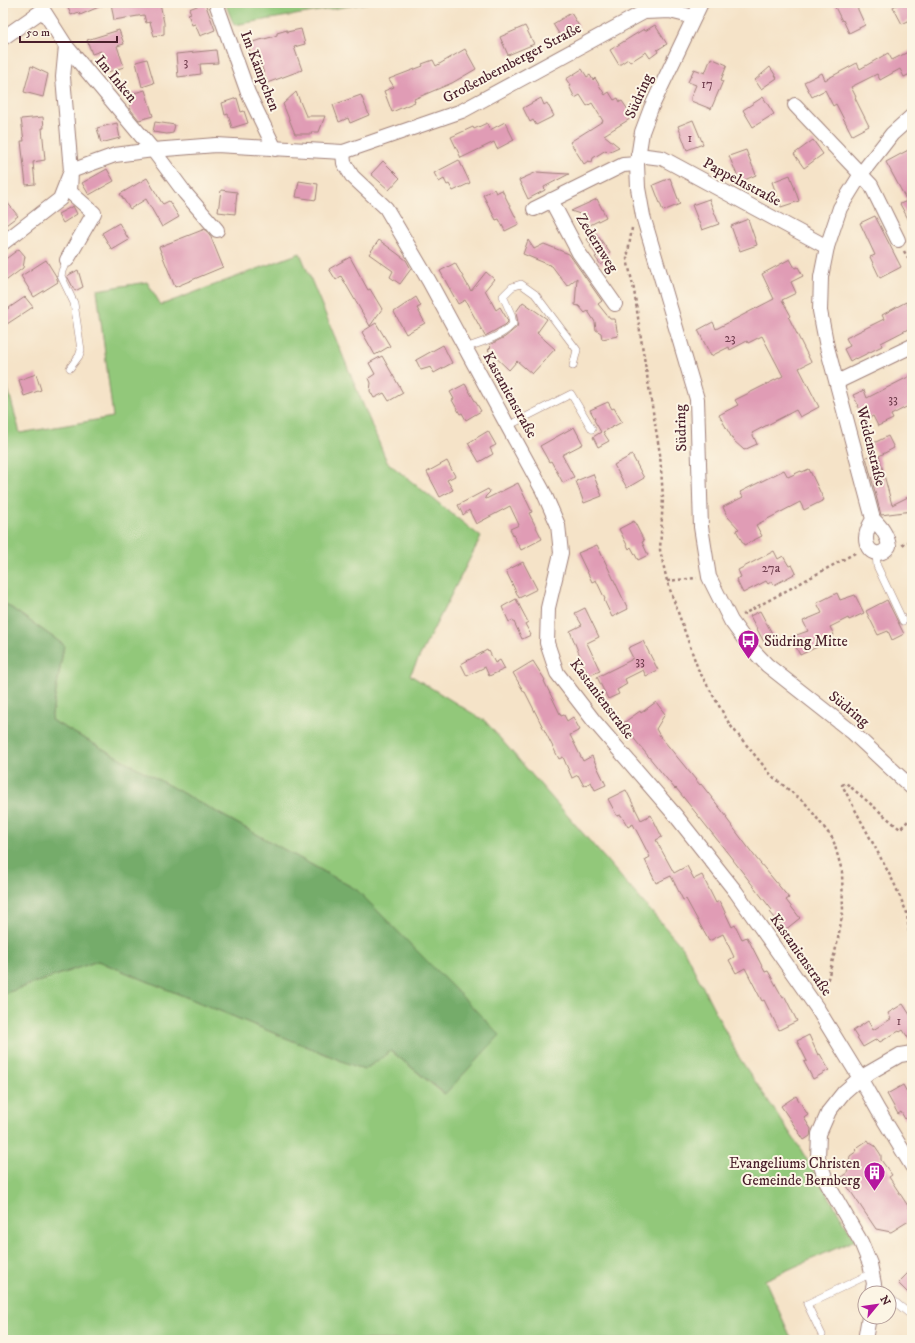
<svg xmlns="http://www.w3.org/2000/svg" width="915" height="1343" font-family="'IM FELL DW Pica',serif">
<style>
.green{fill:#92c87a;stroke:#6e7452}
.forest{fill:#75ac6a;stroke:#60664a}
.building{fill:#e09cb5}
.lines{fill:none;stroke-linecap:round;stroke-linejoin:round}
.lane-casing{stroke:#a0817a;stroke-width:8}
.street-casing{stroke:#a0817a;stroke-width:16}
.path{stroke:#a0817a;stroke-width:2.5;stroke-dasharray:3 3;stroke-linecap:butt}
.lane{stroke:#fff;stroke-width:7}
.street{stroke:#fff;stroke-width:14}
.labels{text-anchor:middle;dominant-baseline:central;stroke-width:4;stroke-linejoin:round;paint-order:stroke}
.number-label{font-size:13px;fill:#703e4e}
.street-label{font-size:15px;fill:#4a1f2b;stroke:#fcf5e5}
.poi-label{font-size:15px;fill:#4a1f2b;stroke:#fcf5e5;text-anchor:start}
</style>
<rect width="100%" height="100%" fill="#fcf5e5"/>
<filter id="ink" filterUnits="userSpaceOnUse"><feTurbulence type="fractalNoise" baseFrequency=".025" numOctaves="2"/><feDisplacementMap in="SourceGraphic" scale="8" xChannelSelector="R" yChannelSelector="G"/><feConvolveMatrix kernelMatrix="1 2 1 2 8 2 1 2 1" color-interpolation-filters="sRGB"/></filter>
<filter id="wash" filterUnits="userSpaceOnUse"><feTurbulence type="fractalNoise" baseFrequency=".012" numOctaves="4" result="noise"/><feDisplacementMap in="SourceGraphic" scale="16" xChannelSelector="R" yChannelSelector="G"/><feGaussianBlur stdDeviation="0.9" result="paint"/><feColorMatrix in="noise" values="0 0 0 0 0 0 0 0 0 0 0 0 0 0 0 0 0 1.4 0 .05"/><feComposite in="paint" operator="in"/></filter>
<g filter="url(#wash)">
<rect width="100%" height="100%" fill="#f5e3c8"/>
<g class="green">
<path d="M225,3H368L234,25Z"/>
<path d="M300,253L387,462L481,537L410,675L485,721L683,948L738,1056L798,1145L855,1240L765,1280L792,1340H3V994L98,961L364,1070L391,1051L444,1094L357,890L51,720L64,645L3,602V379L5,378L20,433L113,417L97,290L147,282L161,305Z"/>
</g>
<path class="forest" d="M3,602L64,645L51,720L357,890L500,1035L445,1094L391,1051L364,1070L98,961L3,994Z"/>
<g id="blocks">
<g class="building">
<path d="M66,3H108L80,15L79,12L71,15Z"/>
<path d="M111,3H160L164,23V34L154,36L150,22L146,23L144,15L114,20Z"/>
<path d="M205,3L215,30L200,36L195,24L192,25L188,14L191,13L189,9Z"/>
<path d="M833,3H855L865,25L849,33L843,20L842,21Z"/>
<path d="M900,3H912V19L902,24L893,7Z"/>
<path d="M571,13L579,26L561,37L553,24Z"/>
<path d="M655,25L667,44L657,50L658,52L650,58L646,52L630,62L628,59L619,65L610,50L644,29L645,31Z"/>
<path d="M525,26L534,44L508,55L500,37Z"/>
<path d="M301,29L305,44L294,47L302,70L267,83L258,55L251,56L248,43L272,37L277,35V33L287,30V32Z"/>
<path d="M119,30L124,44L117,46L124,67L108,72L101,51L92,54L87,40Z"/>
<path d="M465,49L476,69L452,83L414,99L415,102L392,112L384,91L394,87L389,79L423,66L422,64L433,60L436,66Z"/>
<path d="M216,50L218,63L200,64L201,74L178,77L176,54Z"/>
<path d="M912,50V73L904,77L900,69L880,80L877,74L851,87L856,97L855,98L869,126L852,135L836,104L833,106L825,90L812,97L804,82L822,73L825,80L857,63L860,69L888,53L892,60Z"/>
<path d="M711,58L727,65L721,80L723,81L711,109L691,101V97L696,85L688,82L694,69L705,73Z"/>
<path d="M147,59L154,83L142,87L136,62Z"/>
<path d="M31,66L48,74L43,97L24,92Z"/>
<path d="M770,67L777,78L761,89L755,80Z"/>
<path d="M582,69L587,77L590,75L593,80L595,78L605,95L609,92L614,100L618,98L620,102L622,101L633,117L604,135L619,147L608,152L606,150L593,158L592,162L588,161L584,164L570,142L603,121L592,103L587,106L580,95L575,98L569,86L570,85L566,79Z"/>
<path d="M145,90L153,116L139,120L131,110L127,95Z"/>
<path d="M296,92L306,116H325L319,132H311L312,134H295L283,104Z"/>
<path d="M361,95L369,115L350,123L348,118L339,122L333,105Z"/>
<path d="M763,97L774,114L753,127L743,110Z"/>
<path d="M237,98L241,112L244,111L248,123L232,128L228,114L225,115L222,103Z"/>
<path d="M541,98L544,105L547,103L554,116L536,125L533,120L530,122L523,108Z"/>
<path d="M43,117L44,128H42L45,160L33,162L35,184L26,185L21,141H24L21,119Z"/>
<path d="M693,120L703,144L687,150L678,126Z"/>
<path d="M155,122L175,125L173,133L167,134L153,132Z"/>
<path d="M505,122L514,140L497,149L494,142L461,158L451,137L473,127L474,129L487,123L490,130Z"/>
<path d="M117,123L120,138L101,143L97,128Z"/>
<path d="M813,140L823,154L804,168L794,154Z"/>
<path d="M912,148V226L900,204L907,201L886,162Z"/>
<path d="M746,150L756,175L740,182L729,156Z"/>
<path d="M459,160L470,183L453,191L449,184L447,185L444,179L439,182L434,173Z"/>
<path d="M383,161L400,178L389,190L371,174Z"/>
<path d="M107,169L114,181L89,195L82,183Z"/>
<path d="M537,172L550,173L569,174L544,187L545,190L528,199L519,180Z"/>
<path d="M790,175L799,201L781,207L772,182Z"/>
<path d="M147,178L162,203L163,204L169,201L179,217L162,227L146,199L130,209L120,194Z"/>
<path d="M670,178L680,204L663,211L653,185Z"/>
<path d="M299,181L318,184L316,200L296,197Z"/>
<path d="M494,189L496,193L502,190L519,224L505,231L499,219L496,220L483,195Z"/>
<path d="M221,190L237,192L235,214L218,212Z"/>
<path d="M3,197L18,216L3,227Z"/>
<path d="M597,199L606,217L588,226L583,215L571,211Z"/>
<path d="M709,199L719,224L702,230L692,205Z"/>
<path d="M73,206L77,214L63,223L58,214Z"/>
<path d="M875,216L901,267L880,278L870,257L875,255L860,223Z"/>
<path d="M748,219L757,245L740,251L731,226Z"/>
<path d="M119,223L129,240L112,250L102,233Z"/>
<path d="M205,229L210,235L223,267L175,287L159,247Z"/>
<path d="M596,233L610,253L606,256L609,259L601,265L595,257L597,256L590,246L591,245L587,239Z"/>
<path d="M379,240L406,260L411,269L400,284L390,277L393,271L369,254Z"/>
<path d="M528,240L534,249L544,244L569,254L602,301L598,304L610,319H615L618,336L602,339L601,333L596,330L595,322L588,311L585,313L579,306L575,305L577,278L567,286L552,266L523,254Z"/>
<path d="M19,249L25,256L23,268L3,283V261Z"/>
<path d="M350,257L368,290L370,289L382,309L370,326L341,276L336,280L329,269Z"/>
<path d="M790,259L795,268L798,267L803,276L791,282L796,293L782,300L791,316L789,318L811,362L799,368L819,407L800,417L796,410L752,433L757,444L744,450L733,440L719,415L738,405L735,400L783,376L762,336L748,343L747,341L730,350L729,347L711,356L698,330L713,322L716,329L774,299L762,274Z"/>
<path d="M46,260L56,276L58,282L34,297L21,276Z"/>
<path d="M455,263L471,291L486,272L494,279L485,290L496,310L500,307L507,319L508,322L505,325L485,336L465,300L458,304L440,271Z"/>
<path d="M78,270L83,287L75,291L67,276Z"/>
<path d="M25,297L33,307L7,324L3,318V312Z"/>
<path d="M416,297L421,306L417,308L425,323L406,334L394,312Z"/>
<path d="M523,302L547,319L537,333L555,349L532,374L517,361L509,370L488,350L491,347L489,345L505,337L517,327L518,323L516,312Z"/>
<path d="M906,302L912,313V327L881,343L882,346L856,359L855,358L850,361L844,349L850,346L846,338L884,319L882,315Z"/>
<path d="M376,323L390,346L375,355L362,332Z"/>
<path d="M443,345L452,363L434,373L431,367L421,370L416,360Z"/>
<path d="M382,356L403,393L389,401L384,393L374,398L370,391L371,383L369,378L375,374L369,363Z"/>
<path d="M36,374L41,390L24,396L19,380Z"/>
<path d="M912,375V404L891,415L893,419L878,426L873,416L863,421L858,411H860L857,406L858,405L853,395L864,390L867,398Z"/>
<path d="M465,384L481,411L466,420L462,413L460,414L452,400L454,399L450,392Z"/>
<path d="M608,402L612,409L614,408L622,422L603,432L609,441L598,447L593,437L601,432L594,420L595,419L590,410Z"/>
<path d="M574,427L583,444L562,455L574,477L563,483L551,461L549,462L540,446Z"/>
<path d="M488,431L496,445L490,448L493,454L479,462L468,443Z"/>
<path d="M888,436L894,448L879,456L892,505L912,495V511L881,515L866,457L877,455L872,444Z"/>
<path d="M632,455L644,478L627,488L614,465Z"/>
<path d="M447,461L455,476L447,480L453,490L440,497L427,472Z"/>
<path d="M809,469L824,500L804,510L800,502L756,525L762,536L744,545L736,530L739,529L727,516L723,507L743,497L740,492L784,470L788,477L801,471L802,472Z"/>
<path d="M593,474L602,496L584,503L576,481Z"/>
<path d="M518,483L532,512L529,513L542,539L521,550L510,529L519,525L510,506L476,524L469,510L463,515L458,505L488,489L490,492L485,497L486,499Z"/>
<path d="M634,521L644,541L642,542L648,555L638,560L631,547L629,549L619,529Z"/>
<path d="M597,545L628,609L612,617L604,600L605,599L596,580L592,582L578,553Z"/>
<path d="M774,551L778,559L783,556L789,566L792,565L796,573L774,585L772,581L768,584L766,581L743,593L736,579L741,577L738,570Z"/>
<path d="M523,562L537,589L519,598L506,571Z"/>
<path d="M837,593L840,600L855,595L864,613L849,620L848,618L830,627L834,635L815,645L817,647L800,655L791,637L808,631L803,621L822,613L817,603Z"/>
<path d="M516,599L528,622L525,624L531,635L522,639L513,620L509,622L502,607Z"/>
<path d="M887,600L904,634L892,640L888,631L878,635L866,611Z"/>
<path d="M585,608L599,637L587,643L600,671L588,676L570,631L582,625L575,613Z"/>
<path d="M760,611L775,639L765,644L750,616Z"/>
<path d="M643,641L658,670L646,676L643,670L625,679L627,684L617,690L619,694L608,699L597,677L631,660V659L633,658L628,648Z"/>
<path d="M487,650L488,652L489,651L495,663L500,660L505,669L489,676L485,667L467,676L461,664Z"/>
<path d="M533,661L545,680L544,681L561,716L564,715L567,721L573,717L580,730L570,735L583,761L592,756L606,785L595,790L591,782L584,786L578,775L572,778L563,757L559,759L525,692H524L513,673Z"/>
<path d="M656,702L665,714L656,729L660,736L700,785L701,784L727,817L726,818L756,858L789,898L786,900L800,918L785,930L770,912L772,910L719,842L676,788L675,789L622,724L640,711L641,713Z"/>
<path d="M626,790L641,820L651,815L662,837L656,840L674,873L687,866L694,879L702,875L716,903L719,901L722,906L732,927L735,925L742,939L747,937L765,972L768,971L783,998L785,997L797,1021L779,1030L764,1000L762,1001L745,968L736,973L729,960L734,957L723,934L709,941L686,899L683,900L671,876L656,883L645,860L650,857L633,824L628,827L621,815L617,816L608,799Z"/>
<path d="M903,1004L912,1018V1044L903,1030L900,1032L899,1031L880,1042L877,1039L863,1047L853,1031L868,1021L873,1030L891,1019L888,1013Z"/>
<path d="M809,1035L818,1055L820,1054L829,1070L813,1079L804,1062L807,1061L797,1041Z"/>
<path d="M903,1085L912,1101V1115L905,1119L901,1112L898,1114L887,1094Z"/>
<path d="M796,1096L808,1115L804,1118L811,1129L810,1136L804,1140L781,1106Z"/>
<path d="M868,1140L870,1143L875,1146L881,1155V1160L892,1175L889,1177L912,1212V1219L891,1232L876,1229L841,1177L847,1173L850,1156L857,1151L855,1149Z"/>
<path d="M912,1269V1297L898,1283Z"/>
</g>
</g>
</g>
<g filter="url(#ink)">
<use href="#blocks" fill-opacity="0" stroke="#a0817a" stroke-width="1"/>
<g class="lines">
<defs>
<g id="lane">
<path d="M67,260L62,271L61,276L74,303L81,350L79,356L70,368"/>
<path d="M465,348C482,342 501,337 513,324L511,314L503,296L512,287L521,284L535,294L577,350L573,366"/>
<path d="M508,426L571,394L592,429"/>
<path d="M876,553L877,566L903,621"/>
<path d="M874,1284L885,1293"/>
<path d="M889,1297L912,1316"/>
<path d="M822,1335L807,1304L872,1273"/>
</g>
<g id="street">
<path d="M216,3L248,93L275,149"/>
<path d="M701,3L651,108L642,132L637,164L638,188L643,216L697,399L701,527L709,577L731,621L750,647L767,665L852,732L912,788"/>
<path d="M43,10L66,46L153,150L185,193L217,230"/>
<path d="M3,38L43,10"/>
<path d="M66,46L63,77L71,171L70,192L94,213L67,260"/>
<path d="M795,105L871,185L898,240"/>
<path d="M343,152L344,163L352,176L386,208L429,281L543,491L558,525L561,553L548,608L547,643L557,673L594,721L676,816L736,892L817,1008L860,1078L878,1110L912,1166"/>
<path d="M638,155L662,158L827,247"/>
<path d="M551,200L579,253L615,304"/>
<path d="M534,209L623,165L637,164"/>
<path d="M3,243L60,199L71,171L115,155L153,150L216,145L343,152L462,111L644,12L670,11L694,17"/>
<path d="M837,382L912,346"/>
<path d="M873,519C870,524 866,531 866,538C866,553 880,559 889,546C887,534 881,527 873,519L827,347L820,311L821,277L827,247L840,208L861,174L892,134L912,116"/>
<path d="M872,1293L874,1284L870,1264L861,1242L828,1185L818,1158L819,1134L829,1111L844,1092L860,1078L900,1055L912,1053"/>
<path d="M865,1340L869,1317"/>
</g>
</defs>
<use href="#lane" class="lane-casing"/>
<use href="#street" class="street-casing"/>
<g class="path">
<path d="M632,228L627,259L634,290L642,345L660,454L663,498L660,550L667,581L698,669L730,725L772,776L806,804L833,839L842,871L843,911L837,944L826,986L823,995"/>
<path d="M904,251L912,266"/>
<path d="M912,276L911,279L912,282"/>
<path d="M902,545L912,540"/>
<path d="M667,581L697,578"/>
<path d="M742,615L857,552"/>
<path d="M912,817L900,829L846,783L842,785L894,883L907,913L912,961"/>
</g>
<use href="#lane" class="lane"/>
<use href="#street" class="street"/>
</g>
</g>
<defs>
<symbol id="bus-pin" viewBox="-11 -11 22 30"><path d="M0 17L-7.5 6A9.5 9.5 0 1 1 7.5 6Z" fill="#b5179e" stroke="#fcf5e5"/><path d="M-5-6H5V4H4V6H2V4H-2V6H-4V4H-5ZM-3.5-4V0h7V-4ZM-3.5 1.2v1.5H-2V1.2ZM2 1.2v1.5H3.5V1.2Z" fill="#fff"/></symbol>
<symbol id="building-pin" viewBox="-11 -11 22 30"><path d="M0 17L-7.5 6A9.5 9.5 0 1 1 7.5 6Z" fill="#b5179e" stroke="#fcf5e5"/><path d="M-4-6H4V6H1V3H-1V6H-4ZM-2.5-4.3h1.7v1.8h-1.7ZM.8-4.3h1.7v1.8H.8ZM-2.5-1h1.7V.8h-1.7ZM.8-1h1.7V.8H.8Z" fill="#fff"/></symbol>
</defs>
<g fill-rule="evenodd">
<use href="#bus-pin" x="736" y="628" width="25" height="34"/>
<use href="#building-pin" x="862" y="1160" width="25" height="34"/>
</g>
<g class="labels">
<g class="number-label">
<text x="186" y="62">3</text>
<text x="707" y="84">17</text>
<text x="690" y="138">1</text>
<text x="730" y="338">23</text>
<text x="893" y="399">33</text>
<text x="771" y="568">27a</text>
<text x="640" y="661">33</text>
<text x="899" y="1021">1</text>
</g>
<g class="street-label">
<text transform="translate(512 63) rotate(-28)">Großenbernberger Straße</text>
<text transform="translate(260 71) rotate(69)">Im Kämpchen</text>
<text transform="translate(116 79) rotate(50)">Im Inken</text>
<text transform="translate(639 96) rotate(-66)">Südring</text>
<text transform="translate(742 182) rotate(28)">Pappelnstraße</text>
<text transform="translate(597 243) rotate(58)">Zedernweg</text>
<text transform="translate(510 395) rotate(61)">Kastanienstraße</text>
<text transform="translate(681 428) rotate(-92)">Südring</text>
<text transform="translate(871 446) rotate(76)">Weidenstraße</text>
<text transform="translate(602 699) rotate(53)">Kastanienstraße</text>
<text transform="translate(849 709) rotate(39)">Südring</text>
<text transform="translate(801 955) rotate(55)">Kastanienstraße</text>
</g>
<g class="poi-label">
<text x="764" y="641">Südring Mitte</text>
<text x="860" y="1163" text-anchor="end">Evangeliums Christen<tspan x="860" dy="17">Gemeinde Bernberg</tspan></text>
</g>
</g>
<rect width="915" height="1343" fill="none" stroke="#fcf5e5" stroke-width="16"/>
<g transform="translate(877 1305) rotate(61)"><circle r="19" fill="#fcf5e5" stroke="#b59f9b"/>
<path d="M0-3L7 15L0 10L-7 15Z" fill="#b5179e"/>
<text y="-6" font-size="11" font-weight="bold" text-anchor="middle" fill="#4a1f2b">N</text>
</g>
<path d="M20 36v6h97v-6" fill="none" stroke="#4a1f2b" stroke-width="2"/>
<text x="26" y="36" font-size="12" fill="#4a1f2b" stroke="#fcf5e5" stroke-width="3" paint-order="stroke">50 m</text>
</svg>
